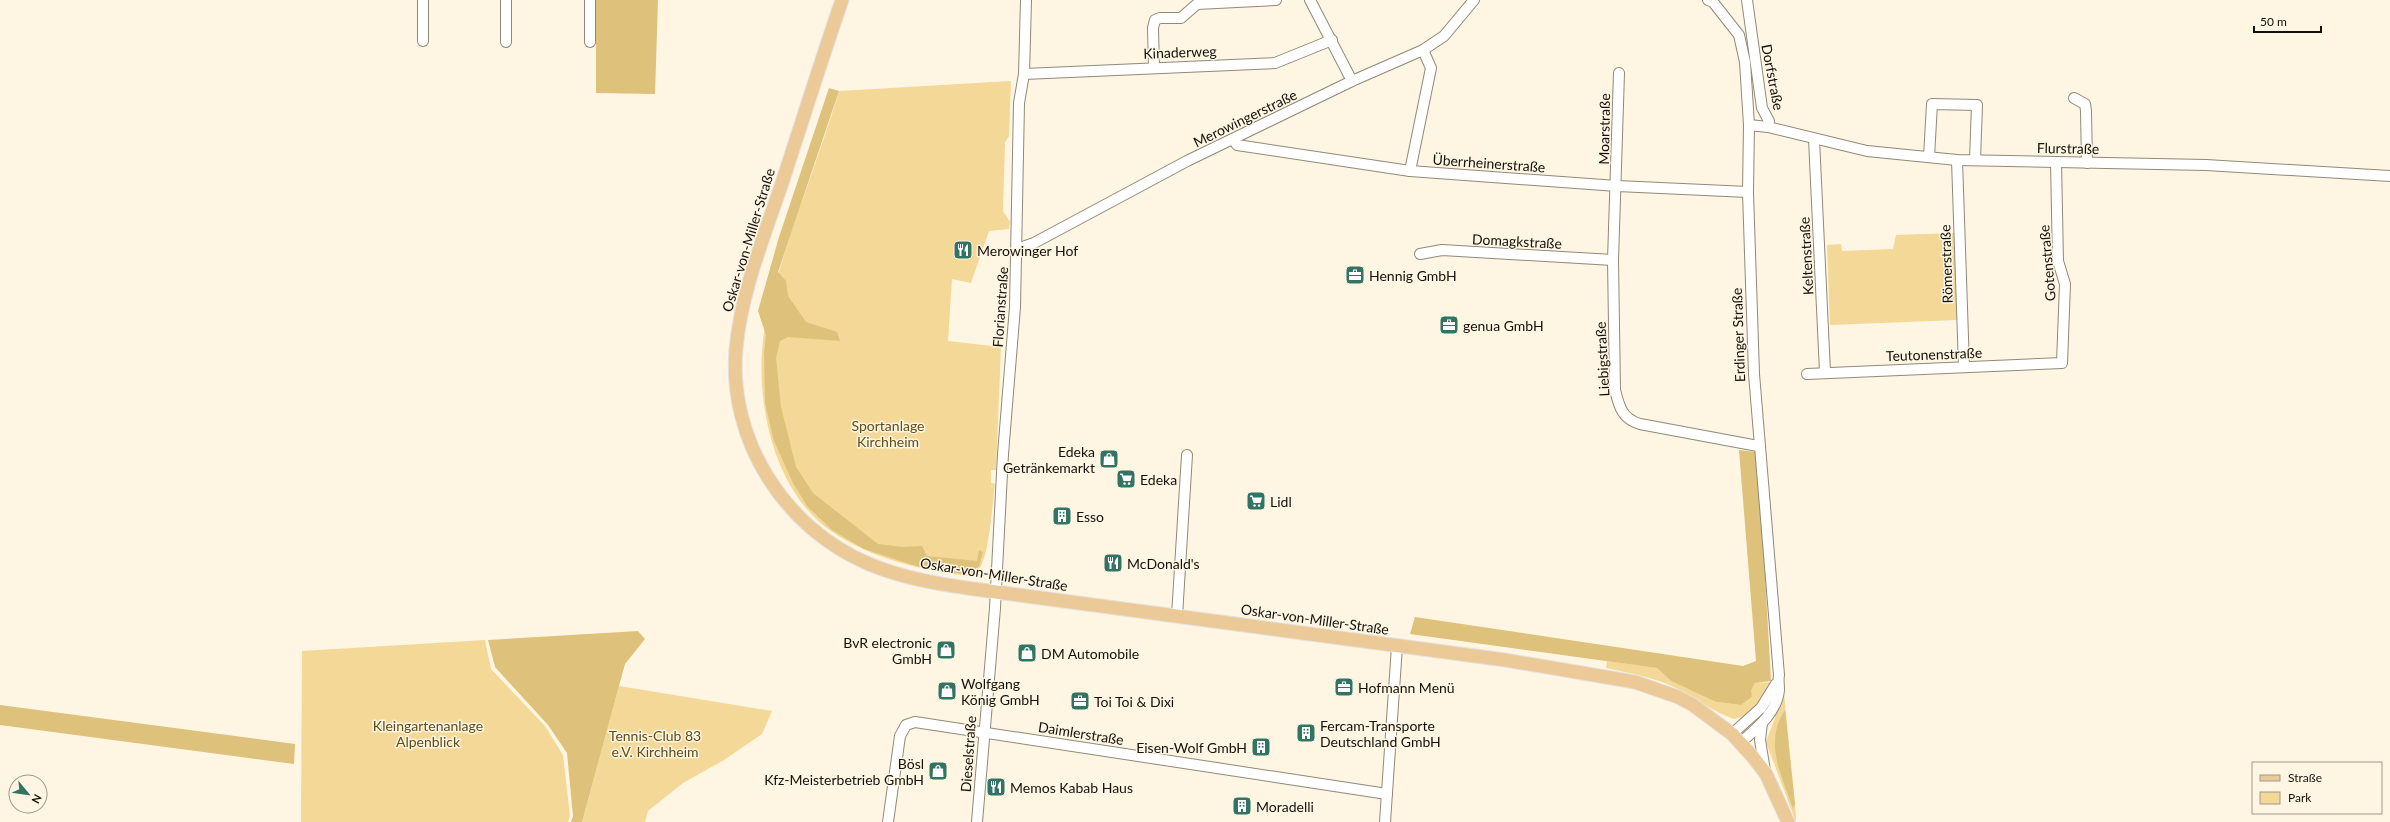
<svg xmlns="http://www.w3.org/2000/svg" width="2390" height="822" font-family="Lato,sans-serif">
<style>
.green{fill:#f3d897}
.forest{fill:#dec17b}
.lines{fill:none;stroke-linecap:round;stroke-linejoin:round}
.minor-casing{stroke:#908977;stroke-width:12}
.major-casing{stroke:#e3e2e2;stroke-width:15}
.minor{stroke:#fff;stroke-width:10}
.major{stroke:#ecca98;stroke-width:13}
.labels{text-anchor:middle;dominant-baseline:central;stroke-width:3;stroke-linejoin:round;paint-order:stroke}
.street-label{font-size:14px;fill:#13100a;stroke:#fef6e3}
.poi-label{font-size:14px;fill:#13100a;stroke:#fef6e3;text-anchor:start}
.park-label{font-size:14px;fill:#5f4b15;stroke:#fef6e3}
</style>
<rect width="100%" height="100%" fill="#fef6e3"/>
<g class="green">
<path d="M1011,81L1009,136L1005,142L1003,211L1010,222L1009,229L989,231L971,283L952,279L948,341L1001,347L996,470H991V483L995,484C992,506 990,547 981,566C978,571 974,573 969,576C921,570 872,559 831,531C769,488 751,386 767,316C785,239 817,166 839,91Z"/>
<path d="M1955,233L1957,320L1830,325L1827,245L1841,244L1842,251L1893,249L1896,235Z"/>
<path d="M485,640L491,669L545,726L563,755L570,816L568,822H301L302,651Z"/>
<path d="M1607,661L1657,668L1671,681L1716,702L1741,705L1752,697L1750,690L1755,683L1774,682C1764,697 1754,716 1734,719C1713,712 1695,697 1674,687C1653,677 1629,673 1606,668Z"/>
<path d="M619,686L772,711L762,734L724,760L683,783L648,811L645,822H582Z"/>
<path d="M1784,693L1796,816V822L1766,742Z"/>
</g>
<g class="forest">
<path d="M596,0H658L655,94L596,93Z"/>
<path d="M829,88L839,91L778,272L786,281L788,296L806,322L837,332L840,341L788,337L780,341L776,358L781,407L796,467L813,493L878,544L903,547L922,546L927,556L977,561L979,550L983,552L979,566L968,575L916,566L864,549L832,530L807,506L793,483L774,441L765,403L764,353L766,335L758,311L779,237Z"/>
<path d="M1739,450L1755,452L1760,486L1771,681L1755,683L1751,690L1752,697L1741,705L1716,702L1671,681L1657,668L1410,634L1415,617L1743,666L1756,661Z"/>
<path d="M638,631L645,639L625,664L582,822H571L573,816L567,753L548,725L495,667L488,640Z"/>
<path d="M0,705L295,744L294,764L0,725Z"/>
<path d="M1785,710L1795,804L1793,809C1782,775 1763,743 1785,710Z"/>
</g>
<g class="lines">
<defs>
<g id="minor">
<path d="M423,0V41"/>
<path d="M1310,0L1352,81"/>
<path d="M1708,0L1713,2L1739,35L1745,62L1749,125L1748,192L1754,374L1779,675C1778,680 1779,685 1779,690C1777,713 1756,729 1740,743"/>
<path d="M1747,0L1762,108L1769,121L1768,127"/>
<path d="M506,42V0"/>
<path d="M590,42V0"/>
<path d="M1154,67L1153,28L1155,20L1160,18H1181L1197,4L1276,0"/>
<path d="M1619,73L1613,260L1615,390C1619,406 1622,419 1640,424L1758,446"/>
<path d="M1024,74L1275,63L1332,40"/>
<path d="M2074,98L2085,104L2086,111L2087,163"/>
<path d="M1749,125L1768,127L1867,151L1957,160L2206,165L2390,176"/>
<path d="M1233,139L1237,145L1410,171L1617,186L1748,192"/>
<path d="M1814,139L1825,372"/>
<path d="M1929,157L1932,104L1977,105L1975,160"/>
<path d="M1957,160L1964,367"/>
<path d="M1410,171L1431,68L1423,50"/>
<path d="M1017,249L1034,243L1187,161L1352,81L1423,50L1444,36L1474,0"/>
<path d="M1420,254L1442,250L1613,260"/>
<path d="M1807,374L2062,363L2065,284L2058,261L2056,162"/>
<path d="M1177,616L1187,455"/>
<path d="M1762,723L1760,740L1765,771"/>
<path d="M1732,734L1761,708L1776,684"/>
<path d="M888,822L900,736L906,725L915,722L1387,794"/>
<path d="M977,822L995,608L1003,454L1015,307L1019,103L1024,74L1026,0"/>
<path d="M1385,822L1397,646"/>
</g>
<path id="major" d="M842,0C821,61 802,122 782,183C764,237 741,292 736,349C728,440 785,529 869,564C909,581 953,586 996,592L1505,660L1635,682L1678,697L1693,705L1732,734L1753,757L1766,774L1788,822"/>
</defs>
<use href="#minor" class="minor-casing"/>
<use href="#major" class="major-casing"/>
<use href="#minor" class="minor"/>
<use href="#major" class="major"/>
</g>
<defs>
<symbol id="restaurant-square" viewBox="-11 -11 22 22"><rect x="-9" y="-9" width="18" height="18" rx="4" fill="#327464" stroke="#fef6e3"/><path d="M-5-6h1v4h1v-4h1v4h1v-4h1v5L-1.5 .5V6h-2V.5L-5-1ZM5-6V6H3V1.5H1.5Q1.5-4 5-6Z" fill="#fff"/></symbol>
<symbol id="office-square" viewBox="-11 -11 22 22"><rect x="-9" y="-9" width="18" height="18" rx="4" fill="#327464" stroke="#fef6e3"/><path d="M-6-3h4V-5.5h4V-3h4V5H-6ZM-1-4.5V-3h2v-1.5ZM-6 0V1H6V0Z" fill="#fff"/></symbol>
<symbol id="shop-square" viewBox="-11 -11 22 22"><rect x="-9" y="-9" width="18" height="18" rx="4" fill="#327464" stroke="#fef6e3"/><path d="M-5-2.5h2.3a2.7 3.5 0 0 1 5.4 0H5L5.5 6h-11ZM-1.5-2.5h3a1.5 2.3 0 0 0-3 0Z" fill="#fff"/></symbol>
<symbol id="supermarket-square" viewBox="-11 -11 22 22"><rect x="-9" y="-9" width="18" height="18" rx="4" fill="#327464" stroke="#fef6e3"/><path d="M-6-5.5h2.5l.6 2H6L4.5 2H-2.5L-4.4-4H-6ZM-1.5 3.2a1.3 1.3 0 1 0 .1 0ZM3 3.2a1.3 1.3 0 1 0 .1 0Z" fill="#fff"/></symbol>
<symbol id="building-square" viewBox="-11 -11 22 22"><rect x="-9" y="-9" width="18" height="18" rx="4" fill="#327464" stroke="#fef6e3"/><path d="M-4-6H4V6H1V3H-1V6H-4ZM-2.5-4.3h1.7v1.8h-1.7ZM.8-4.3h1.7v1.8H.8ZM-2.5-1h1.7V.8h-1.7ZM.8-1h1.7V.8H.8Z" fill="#fff"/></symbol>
</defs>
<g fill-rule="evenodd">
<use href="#restaurant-square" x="952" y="239" width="22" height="22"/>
<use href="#office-square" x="1344" y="264" width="22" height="22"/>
<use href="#office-square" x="1438" y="314" width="22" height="22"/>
<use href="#shop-square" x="1098" y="448" width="22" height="22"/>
<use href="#supermarket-square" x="1115" y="468" width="22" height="22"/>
<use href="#supermarket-square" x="1245" y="490" width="22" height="22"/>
<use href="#building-square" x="1051" y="505" width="22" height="22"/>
<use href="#restaurant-square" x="1102" y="552" width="22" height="22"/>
<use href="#shop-square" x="935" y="639" width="22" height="22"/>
<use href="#shop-square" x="1016" y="642" width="22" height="22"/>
<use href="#office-square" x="1333" y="676" width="22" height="22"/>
<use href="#shop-square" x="936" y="680" width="22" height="22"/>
<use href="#office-square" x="1069" y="690" width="22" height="22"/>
<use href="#building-square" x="1295" y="722" width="22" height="22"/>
<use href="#building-square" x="1250" y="736" width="22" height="22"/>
<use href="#shop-square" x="927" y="760" width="22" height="22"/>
<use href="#restaurant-square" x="985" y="776" width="22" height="22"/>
<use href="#building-square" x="1231" y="795" width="22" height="22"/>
</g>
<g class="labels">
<g class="street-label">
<text transform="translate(1180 52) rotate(-2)">Kinaderweg</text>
<text transform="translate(1773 77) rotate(79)">Dorfstraße</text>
<text transform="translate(1245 118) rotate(-26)">Merowingerstraße</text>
<text transform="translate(1604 129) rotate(-89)">Moarstraße</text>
<text transform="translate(2068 148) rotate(1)">Flurstraße</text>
<text transform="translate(1489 163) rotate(4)">Überrheinerstraße</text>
<text transform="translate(748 240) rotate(-73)">Oskar-von-Miller-Straße</text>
<text transform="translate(1517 241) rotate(3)">Domagkstraße</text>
<text transform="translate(1806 256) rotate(-93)">Keltenstraße</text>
<text transform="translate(2047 263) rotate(-95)">Gotenstraße</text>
<text transform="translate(1946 264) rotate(-92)">Römerstraße</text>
<text transform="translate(1000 307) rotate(-86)">Florianstraße</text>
<text transform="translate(1738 335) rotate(-92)">Erdinger Straße</text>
<text transform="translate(1934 354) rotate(-2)">Teutonenstraße</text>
<text transform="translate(1602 359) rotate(-93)">Liebigstraße</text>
<text transform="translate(994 574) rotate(9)">Oskar-von-Miller-Straße</text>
<text transform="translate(1315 619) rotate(8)">Oskar-von-Miller-Straße</text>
<text transform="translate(1081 733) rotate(9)">Daimlerstraße</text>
<text transform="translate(968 754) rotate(-86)">Dieselstraße</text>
</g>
<g class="poi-label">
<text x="977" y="250">Merowinger Hof</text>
<text x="1369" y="275">Hennig GmbH</text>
<text x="1463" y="325">genua GmbH</text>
<text x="1095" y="451" text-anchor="end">Edeka<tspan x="1095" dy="16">Getränkemarkt</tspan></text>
<text x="1140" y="479">Edeka</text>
<text x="1270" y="501">Lidl</text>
<text x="1076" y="516">Esso</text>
<text x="1127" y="563">McDonald's</text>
<text x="932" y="642" text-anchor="end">BvR electronic<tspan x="932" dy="16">GmbH</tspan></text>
<text x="1041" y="653">DM Automobile</text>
<text x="961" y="683">Wolfgang<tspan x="961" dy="16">König GmbH</tspan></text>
<text x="1358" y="687">Hofmann Menü</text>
<text x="1094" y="701">Toi Toi &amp; Dixi</text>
<text x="1320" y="725">Fercam-Transporte<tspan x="1320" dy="16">Deutschland GmbH</tspan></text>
<text x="1247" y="747" text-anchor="end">Eisen-Wolf GmbH</text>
<text x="924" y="763" text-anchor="end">Bösl<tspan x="924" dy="16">Kfz-Meisterbetrieb GmbH</tspan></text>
<text x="1010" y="787">Memos Kabab Haus</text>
<text x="1256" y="806">Moradelli</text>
</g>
<g class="park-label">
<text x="888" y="425">Sportanlage<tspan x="888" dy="16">Kirchheim</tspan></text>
<text x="428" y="725">Kleingartenanlage<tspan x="428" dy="16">Alpenblick</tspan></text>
<text x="655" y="735">Tennis-Club 83<tspan x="655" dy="16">e.V. Kirchheim</tspan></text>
</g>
</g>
<rect x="2252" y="762" width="130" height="52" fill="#fef6e3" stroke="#a09a8c"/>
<rect x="2260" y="775" width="20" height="6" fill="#ecca98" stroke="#a09a8c"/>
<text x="2288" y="782" font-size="12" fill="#13100a">Straße</text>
<rect x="2260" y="792" width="20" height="12" fill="#f3d897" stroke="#a09a8c"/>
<text x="2288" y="802" font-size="12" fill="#13100a">Park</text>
<g transform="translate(28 794) rotate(119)"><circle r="19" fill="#fef6e3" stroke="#a09a8c"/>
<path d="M0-3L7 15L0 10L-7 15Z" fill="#327464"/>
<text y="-6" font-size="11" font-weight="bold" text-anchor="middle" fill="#13100a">N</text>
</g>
<path d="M2254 26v6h67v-6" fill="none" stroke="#13100a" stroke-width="2"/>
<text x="2260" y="26" font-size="12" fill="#13100a" stroke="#fef6e3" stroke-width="3" paint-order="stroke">50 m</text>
</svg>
